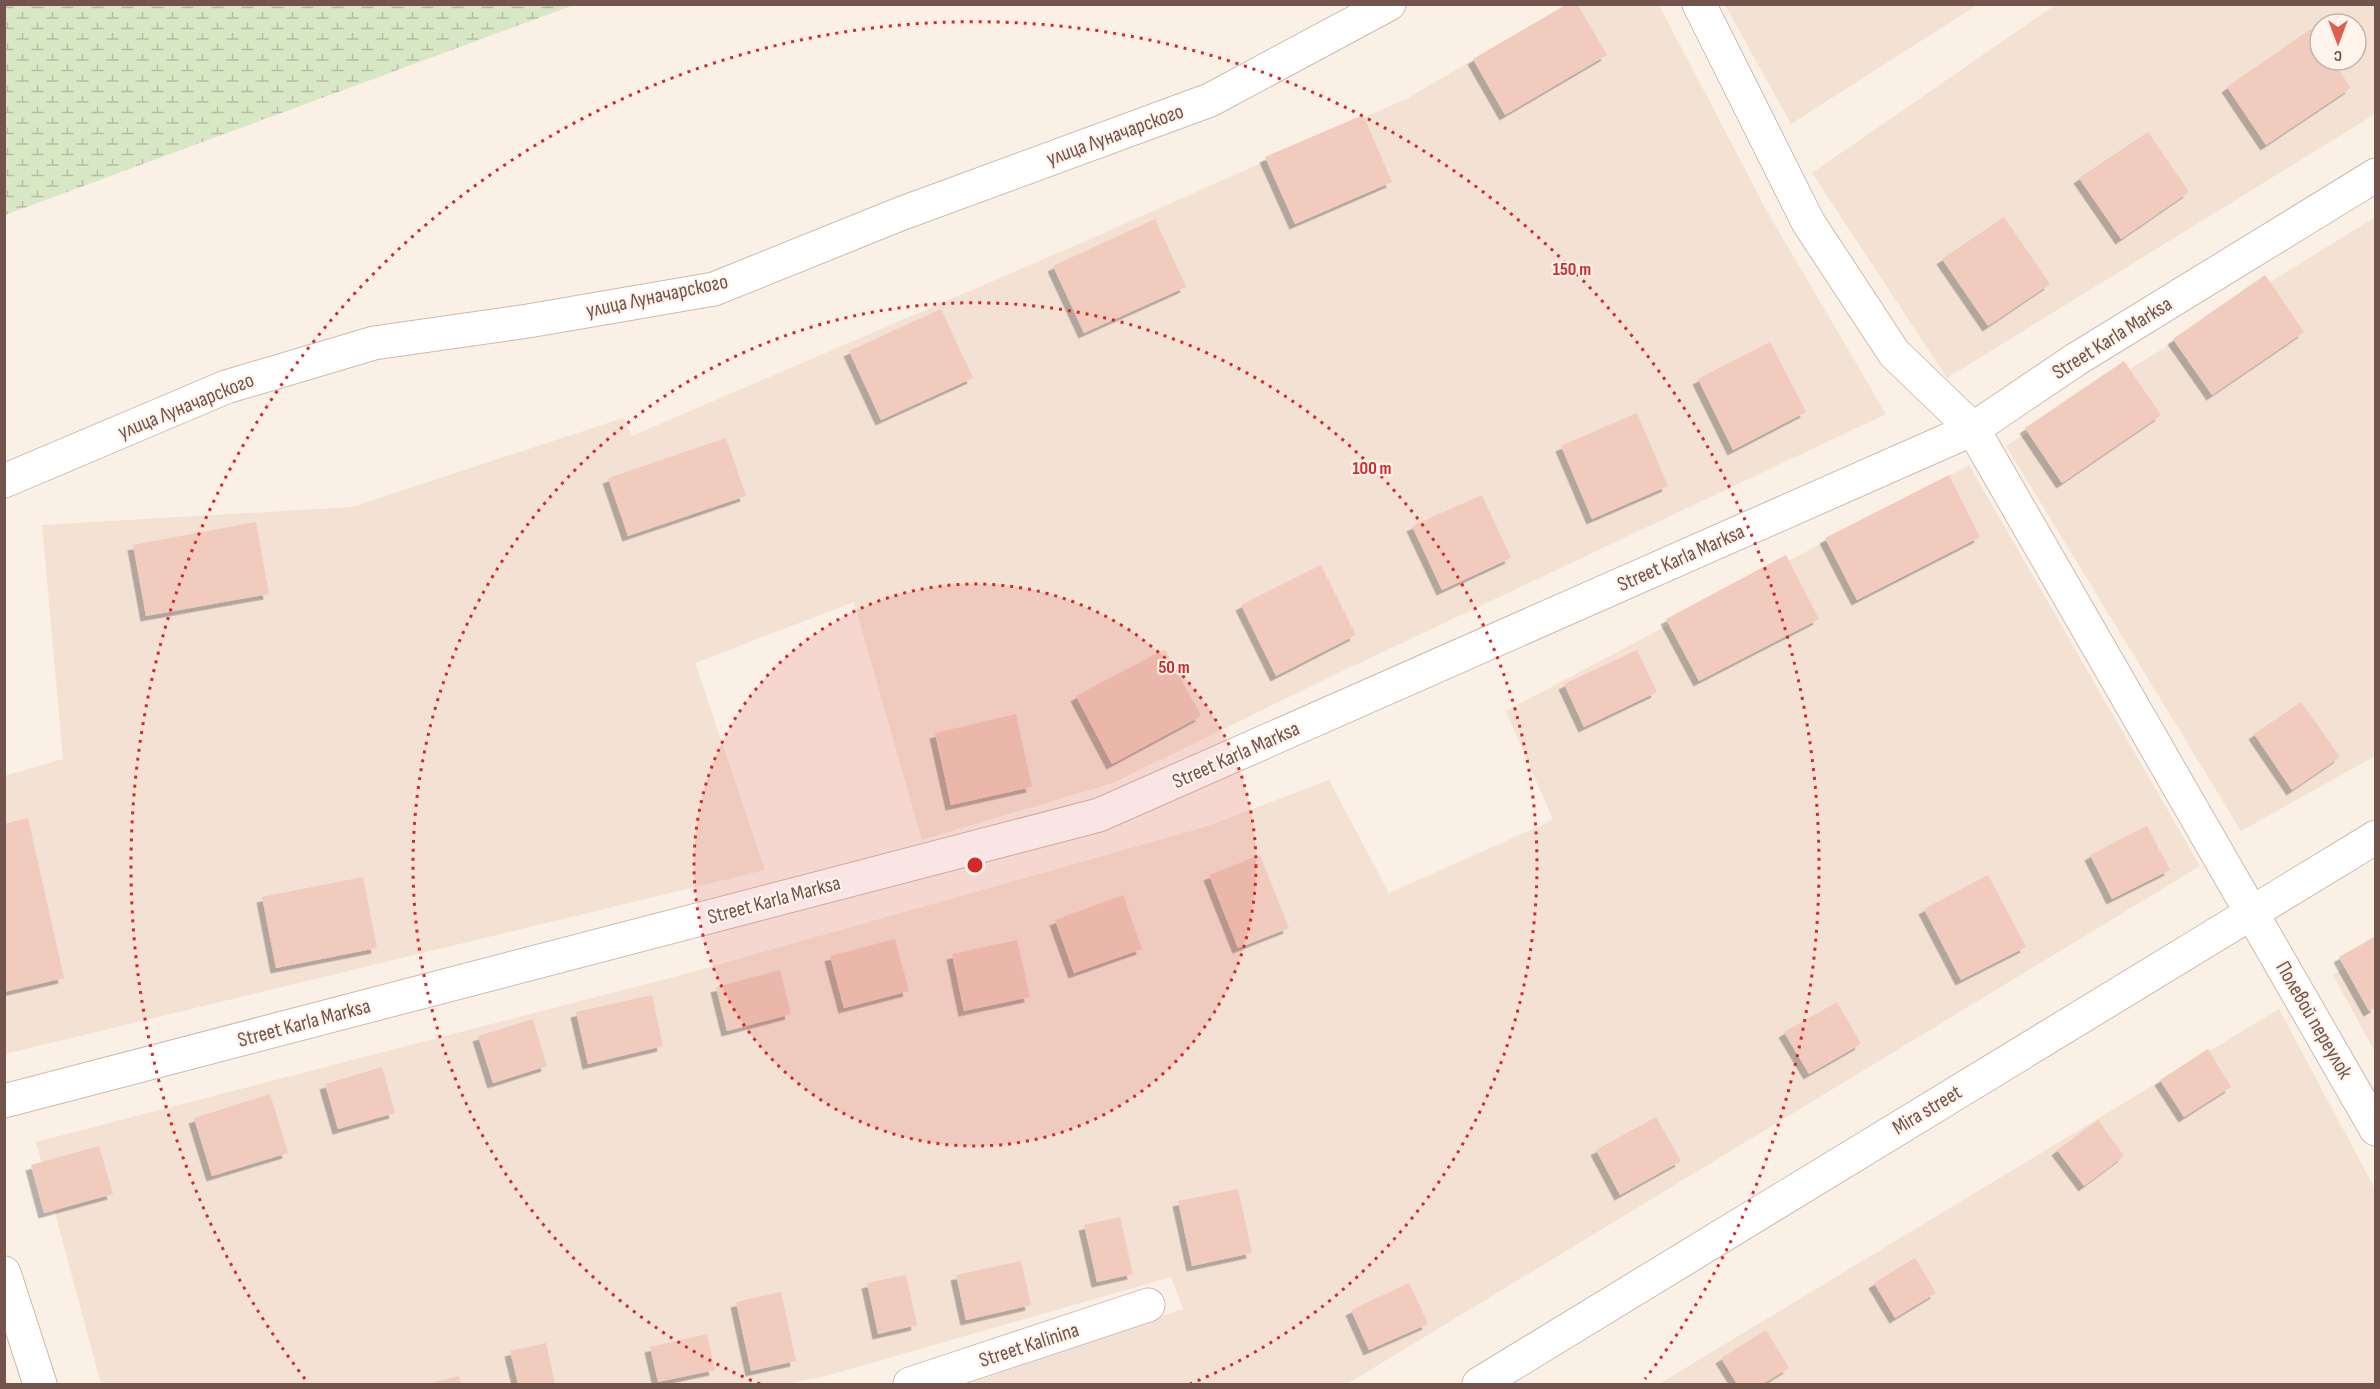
<svg xmlns="http://www.w3.org/2000/svg" width="2380" height="1389" font-family="'Sofia Sans Condensed',sans-serif">
<style>
.residential{fill:#f3e1d4;fill-rule:evenodd}
.wetland{fill:url(#wetland-marsh)}
.building{fill:#f0cbbe;filter:url(#shadow)}
.lines{fill:none;stroke-linecap:round;stroke-linejoin:round}
.minor-casing{stroke:#cfb9af;stroke-width:35}
.tertiary-casing{stroke:#cfb9af;stroke-width:35}
.minor{stroke:#fff;stroke-width:33}
.tertiary{stroke:#fff;stroke-width:33}
.ring{fill:none;stroke:#d62828;stroke-width:3;stroke-dasharray:3 6}
.labels{text-anchor:middle;dominant-baseline:central;stroke-width:4.5;stroke-linejoin:round;paint-order:stroke}
.street-label{font-size:21px;fill:#73544c;stroke:#fef4ec}
.centre{fill:#d62828;stroke:#fef4ec;stroke-width:3}
.ring-label{font-size:18px;text-anchor:middle;font-weight:bold;fill:#d62828;stroke:#fef4ec;stroke-width:4.5;stroke-linejoin:round;paint-order:stroke}
</style>
<defs>
<pattern id="wetland-marsh" width="20" height="14" patternUnits="userSpaceOnUse" patternTransform="scale(1.5)"><rect width="20" height="14" fill="#d8e8c5"/><path d="M1 5h8M5 5V1M11 12h8M15 12V8" fill="none" stroke="#b4bfa2"/></pattern>
<filter id="shadow"><feDropShadow dx="-5.5" dy="5.5" stdDeviation="0" flood-color="#0004"/></filter>
</defs>
<rect width="100%" height="100%" fill="#fbf0e6"/>
<g class="residential">
<path d="M1566,5H1659L1768,213L1886,414L1332,676L1113,783L922,840L854,602L695,663L765,870L5,1054L4,776L63,759L42,525L352,507L623,418L632,436L1072,247L1408,98Z"/>
<path d="M1725,5H1977L1791,124Z"/>
<path d="M2055,5H2375V114L1947,378L1812,173ZM2320,24H2356V60H2320Z"/>
<path d="M2375,217V756L2241,831L2006,446Z"/>
<path d="M1969,465L2200,866L1347,1384H969L1183,1309L1171,1277L822,1377L785,1384H101L36,1142L685,974L1205,827L1329,780L1389,893L1553,820L1506,711Z"/>
<path d="M2375,947V1052L2333,975Z"/>
<path d="M2279,1009L2375,1189V1384H1659Z"/>
</g>
<path class="wetland" d="M5,4H574V5L5,215Z"/>
<g class="building">
<path d="M1567,4H1577L1607,55L1505,115L1473,59Z"/>
<path d="M2311,29L2320,42V60H2332L2351,88L2266,145L2227,87Z"/>
<path d="M1363,115L1392,182L1295,224L1265,157Z"/>
<path d="M2148,132L2189,192L2121,239L2079,178Z"/>
<path d="M2004,217L2050,284L1988,326L1942,259Z"/>
<path d="M1155,219L1186,287L1084,333L1053,266Z"/>
<path d="M2265,275L2304,332L2212,395L2173,339Z"/>
<path d="M941,309L973,378L881,420L849,351Z"/>
<path d="M1770,342L1806,412L1733,450L1698,379Z"/>
<path d="M2124,361L2161,415L2062,483L2025,428Z"/>
<path d="M1637,413L1668,486L1592,519L1561,446Z"/>
<path d="M726,438L746,496L628,536L608,478Z"/>
<path d="M1949,475L1980,537L1857,600L1825,538Z"/>
<path d="M1482,495L1511,558L1442,590L1412,526Z"/>
<path d="M256,522L269,594L146,616L133,545Z"/>
<path d="M1786,555L1819,619L1699,681L1666,619Z"/>
<path d="M1321,565L1356,635L1276,676L1241,605Z"/>
<path d="M1165,649L1201,716L1112,764L1076,696Z"/>
<path d="M1637,650L1657,692L1584,727L1564,684Z"/>
<path d="M2301,702L2340,757L2292,790L2254,734Z"/>
<path d="M1016,714L1032,787L951,805L935,733Z"/>
<path d="M28,818L64,978L4,992V824Z"/>
<path d="M2147,826L2170,870L2112,899L2090,855Z"/>
<path d="M1260,855L1289,928L1238,948L1209,875Z"/>
<path d="M1988,875L2026,947L1961,980L1924,909Z"/>
<path d="M363,877L377,948L276,968L262,897Z"/>
<path d="M1123,895L1142,949L1074,973L1055,920Z"/>
<path d="M2376,936V1007L2369,1011L2339,957Z"/>
<path d="M895,939L909,991L844,1008L830,956Z"/>
<path d="M1017,940L1030,997L964,1011L952,954Z"/>
<path d="M780,970L791,1014L727,1031L716,987Z"/>
<path d="M652,995L663,1046L588,1064L576,1012Z"/>
<path d="M1837,1002L1861,1044L1809,1074L1784,1032Z"/>
<path d="M533,1019L547,1066L493,1083L478,1036Z"/>
<path d="M2208,1049L2231,1087L2184,1117L2160,1080Z"/>
<path d="M382,1067L395,1113L338,1129L325,1084Z"/>
<path d="M270,1094L288,1153L212,1176L194,1118Z"/>
<path d="M1656,1117L1681,1161L1620,1195L1596,1150Z"/>
<path d="M2098,1120L2124,1156L2084,1186L2057,1150Z"/>
<path d="M99,1146L113,1194L44,1213L31,1165Z"/>
<path d="M1238,1189L1252,1253L1192,1266L1178,1201Z"/>
<path d="M1120,1217L1133,1274L1097,1282L1084,1225Z"/>
<path d="M1915,1258L1936,1293L1895,1318L1874,1283Z"/>
<path d="M1021,1261L1031,1305L966,1320L956,1275Z"/>
<path d="M906,1275L917,1325L878,1334L867,1283Z"/>
<path d="M1409,1283L1428,1324L1369,1350L1351,1310Z"/>
<path d="M781,1292L796,1361L751,1371L736,1302Z"/>
<path d="M1766,1330L1789,1368L1763,1384H1737L1721,1358Z"/>
<path d="M707,1334L715,1370L658,1382L650,1347Z"/>
<path d="M546,1343L555,1384H518L510,1351Z"/>
<path d="M459,1376L461,1384H427Z"/>
</g>
<g class="lines">
<defs>
<g id="minor">
<path d="M1699,4L1808,222L1894,353L1973,429L2376,1129"/>
<path d="M4,481L226,387L374,343L528,321L714,289L900,214L1210,100L1389,4"/>
<path d="M4,1101L1099,815L1973,429L2075,360L2376,175"/>
<path d="M4,1273L40,1384"/>
<path d="M910,1384L1148,1305"/>
</g>
<path id="tertiary" d="M1479,1384L2376,837"/>
</defs>
<use href="#minor" class="minor-casing"/>
<use href="#tertiary" class="tertiary-casing"/>
<use href="#minor" class="minor"/>
<use href="#tertiary" class="tertiary"/>
</g>
<circle cx="975" cy="865" r="281" fill="#d62828" fill-opacity=".12"/>
<g class="ring">
<circle cx="975" cy="865" r="281"/>
<path d="M760 1384A562 562 0 1 1 1190 1384"/>
<path d="M305 1379A844 844 0 1 1 1645 1379"/>
</g>
<g class="labels">
<g class="street-label">
<text transform="translate(1115 135) rotate(-20)">улица Луначарского</text>
<text transform="translate(657 296) rotate(-12)">улица Луначарского</text>
<text transform="translate(2112 338) rotate(-32)">Street Karla Marksa</text>
<text transform="translate(186 406) rotate(-22)">улица Луначарского</text>
<text transform="translate(1681 558) rotate(-24)">Street Karla Marksa</text>
<text transform="translate(1236 755) rotate(-24)">Street Karla Marksa</text>
<text transform="translate(774 900) rotate(-15)">Street Karla Marksa</text>
<text transform="translate(2314 1020) rotate(60)">Полевой переулок</text>
<text transform="translate(304 1023) rotate(-15)">Street Karla Marksa</text>
<text transform="translate(1927 1110) rotate(-31)">Mira street</text>
<text transform="translate(1029 1345) rotate(-18)">Street Kalinina</text>
</g>
</g>
<circle cx="975" cy="865" r="9" class="centre"/>
<g class="ring-label">
<text x="1572" y="275">150 m</text>
<text x="1372" y="474">100 m</text>
<text x="1174" y="673">50 m</text>
</g>
<rect width="2380" height="1389" fill="none" stroke="#73544c" stroke-width="12"/>
<g transform="translate(2338 42) rotate(180)"><circle r="28" fill="#fef4ec" stroke="#c6b4ac" stroke-width="1.5"/>
<path d="M0-4.5L10 22L0 15L-10 22Z" fill="#e05d50"/>
<text y="-9" font-size="16" font-weight="bold" text-anchor="middle" fill="#73544c">С</text>
</g>
</svg>
